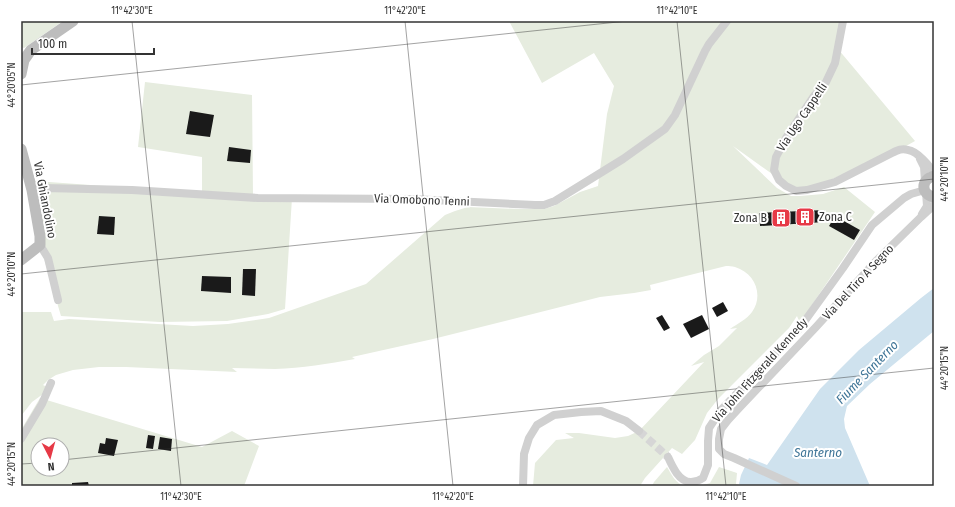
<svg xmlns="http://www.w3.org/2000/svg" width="955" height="507" font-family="'Fira Sans Condensed',sans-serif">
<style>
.green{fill:#e6ecdf;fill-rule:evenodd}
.water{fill:#cfe2ee}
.building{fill:#1a1a1a}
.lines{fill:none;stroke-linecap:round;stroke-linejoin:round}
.street-tunnel{stroke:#d6d6d6;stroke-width:8;stroke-dasharray:8 4;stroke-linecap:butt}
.street{stroke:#d0d0d0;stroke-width:8}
.secondary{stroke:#bdbdbd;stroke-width:11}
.ticks{fill:none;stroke:#333;stroke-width:1;stroke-opacity:0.45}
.labels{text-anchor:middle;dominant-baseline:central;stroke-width:4;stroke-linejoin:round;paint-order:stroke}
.street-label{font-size:12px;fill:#333;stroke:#fff}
.poi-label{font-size:12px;fill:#333;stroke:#fff;text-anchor:start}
.water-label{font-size:13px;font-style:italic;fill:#3f7597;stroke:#fff}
.neatline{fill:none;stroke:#333;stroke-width:1.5}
.ticks-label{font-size:10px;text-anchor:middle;fill:#333}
</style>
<rect width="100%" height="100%" fill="#fff"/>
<g class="green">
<path d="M21,21H63L24,48L21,47Z"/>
<path d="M509,21H843L838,49L915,141L899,150L807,190L796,191L733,146L777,188L791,196H800L823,194L844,187L875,212L801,321H799L797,316L789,328L718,399L707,413L695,440L682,454L672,448L645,478L640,486H533L535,463L556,440L574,438L565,433H579L615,438L628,436L639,431L704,362L691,366L704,355L719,346L737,328L730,329C737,324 747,319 752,312C764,295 755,273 735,267C732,266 729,266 726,266L650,285L651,290L634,293L600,297L433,339L352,357L355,359C328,364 302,368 275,369C261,369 246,368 232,368L237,372L126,367H99L73,370L56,375L48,380L43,385L47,387L43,394L32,402L21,416V312H51L54,321L69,319L193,326L228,324L269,318L366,284L445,215L455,211L468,207L519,209H544L554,206L580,192L598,186L607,114L614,86L594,53L542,83Z"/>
<path d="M145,82L252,95L253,196L292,198L285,309L268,314L227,321L160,322L61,316L40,245V236L35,181L202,193V157L138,147Z"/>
<path d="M40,398L202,447L232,431L259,446L244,486H21V430ZM38,445H62V469H38Z"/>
<path d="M667,467C672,475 675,483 685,486H652L654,482Z"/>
<path d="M719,467L737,473L736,484L742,486H700L710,483Z"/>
</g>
<path class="water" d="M934,288V331L870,384L847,406L844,419L845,428L870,486H742L739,484L741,475L749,458L767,465L820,389L859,350L921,298Z"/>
<g class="building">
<path d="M190,111L214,115L210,137L186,134Z"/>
<path d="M229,147L251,150L250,163L227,161Z"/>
<path d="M825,210V222L760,226L759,213Z"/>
<path d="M99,216L115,217L114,235L97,234Z"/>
<path d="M835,216L860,230L854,240L829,226Z"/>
<path d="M243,269H256L255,296L242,295Z"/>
<path d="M202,276L231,277V293L201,291Z"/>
<path d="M723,302L728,311L717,317L712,308Z"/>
<path d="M662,315L670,328L664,331L656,318Z"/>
<path d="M702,315L709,329L691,338L683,324Z"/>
<path d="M148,435L155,436L153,449L146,448Z"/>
<path d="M160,437L172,439L171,451L158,449Z"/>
<path d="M106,438L118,440L114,456L98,453L100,443L105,444Z"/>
<path d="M88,482L89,486H72V483Z"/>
</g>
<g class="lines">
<path class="street-tunnel" d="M639,431L668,457"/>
<g class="street">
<path d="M843,21L835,63L826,82L814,96L786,138L776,157L774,170L779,180L786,186L796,191L807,190L835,182L892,153C898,150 902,148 908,150C917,151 930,166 934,174"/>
<path d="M920,159L924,167L925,181"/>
<path d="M32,190L44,188L132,190L258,198L412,199L535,205H544L555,201L568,193L623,159L665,129L675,115L705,51L709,44L727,21"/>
<path d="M922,214L927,206L926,192"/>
<path d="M40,245L48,258L58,300"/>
<path d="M21,439L42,404L51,383"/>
<path d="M668,457C672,466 679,482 691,482C695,482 700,480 703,478L708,465V441L709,428L721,410L799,329L843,268L872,225L904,198L911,194L925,190"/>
<path d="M523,486L524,454L529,438L537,425L554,415L581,412L601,411L626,421L639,431"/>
<path d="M796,486L734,458L724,454L719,449V439L721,429L728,420L740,407L816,327L877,260L921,217L934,205"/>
</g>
<g class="secondary">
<path d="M21,74L24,60L31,50L73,21"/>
<path d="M21,149L32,190L40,236V245L21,260"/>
<path d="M934,176C921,179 920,194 934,197"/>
</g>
</g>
<path class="ticks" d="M132,21L181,486M405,21L453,486M677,21L726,486M21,85L627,21M21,274L934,179M62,460L934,368M21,464L38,463"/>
<defs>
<symbol id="building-square" viewBox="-11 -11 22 22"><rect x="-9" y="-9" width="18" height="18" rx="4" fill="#e63946" stroke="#fff"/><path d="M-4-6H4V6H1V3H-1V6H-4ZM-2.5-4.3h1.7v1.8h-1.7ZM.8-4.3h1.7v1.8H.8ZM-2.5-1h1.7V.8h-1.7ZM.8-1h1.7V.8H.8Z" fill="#fff"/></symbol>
</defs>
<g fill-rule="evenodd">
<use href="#building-square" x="794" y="206" width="22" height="22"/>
<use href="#building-square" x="770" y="207" width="22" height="22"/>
</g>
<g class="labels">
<g class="street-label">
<text transform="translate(802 117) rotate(-56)">Via Ugo Cappelli</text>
<text transform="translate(45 200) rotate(79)">Via Ghiandolino</text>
<text transform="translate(422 200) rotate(2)">Via Omobono Tenni</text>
<text transform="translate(858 282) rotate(-47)">Via Del Tiro A Segno</text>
<text transform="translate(760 370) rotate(-48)">Via John Fitzgerald Kennedy</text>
</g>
<g class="poi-label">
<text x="819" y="217">Zona C</text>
<text x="767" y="218" text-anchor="end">Zona B</text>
</g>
<g class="water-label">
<text transform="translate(867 372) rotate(-46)">Fiume Santerno</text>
<text x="818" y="452">Santerno</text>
</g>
</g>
<rect width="955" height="507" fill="none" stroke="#ffffff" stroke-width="44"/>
<g transform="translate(50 457) rotate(174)"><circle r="19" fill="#ffffff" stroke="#adadad"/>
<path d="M0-3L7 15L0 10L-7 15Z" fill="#e63946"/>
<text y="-6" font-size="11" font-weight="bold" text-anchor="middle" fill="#333333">N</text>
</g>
<path d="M32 48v6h122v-6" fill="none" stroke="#333333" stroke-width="2"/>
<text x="38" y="48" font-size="12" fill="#333333" stroke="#ffffff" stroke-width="3" paint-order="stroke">100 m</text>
<rect x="22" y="22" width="911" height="463" class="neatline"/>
<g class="ticks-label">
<text x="132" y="14">11°42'30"E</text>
<text x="405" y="14">11°42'20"E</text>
<text x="677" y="14">11°42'10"E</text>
<text transform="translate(11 85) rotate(-90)" y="4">44°20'05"N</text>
<text transform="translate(944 179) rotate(-90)" y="4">44°20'10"N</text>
<text transform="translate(11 274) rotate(-90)" y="4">44°20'10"N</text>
<text transform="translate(944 368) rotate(-90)" y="4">44°20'15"N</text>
<text transform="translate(11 464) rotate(-90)" y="4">44°20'15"N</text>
<text x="181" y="500">11°42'30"E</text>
<text x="453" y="500">11°42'20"E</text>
<text x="726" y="500">11°42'10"E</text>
</g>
</svg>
